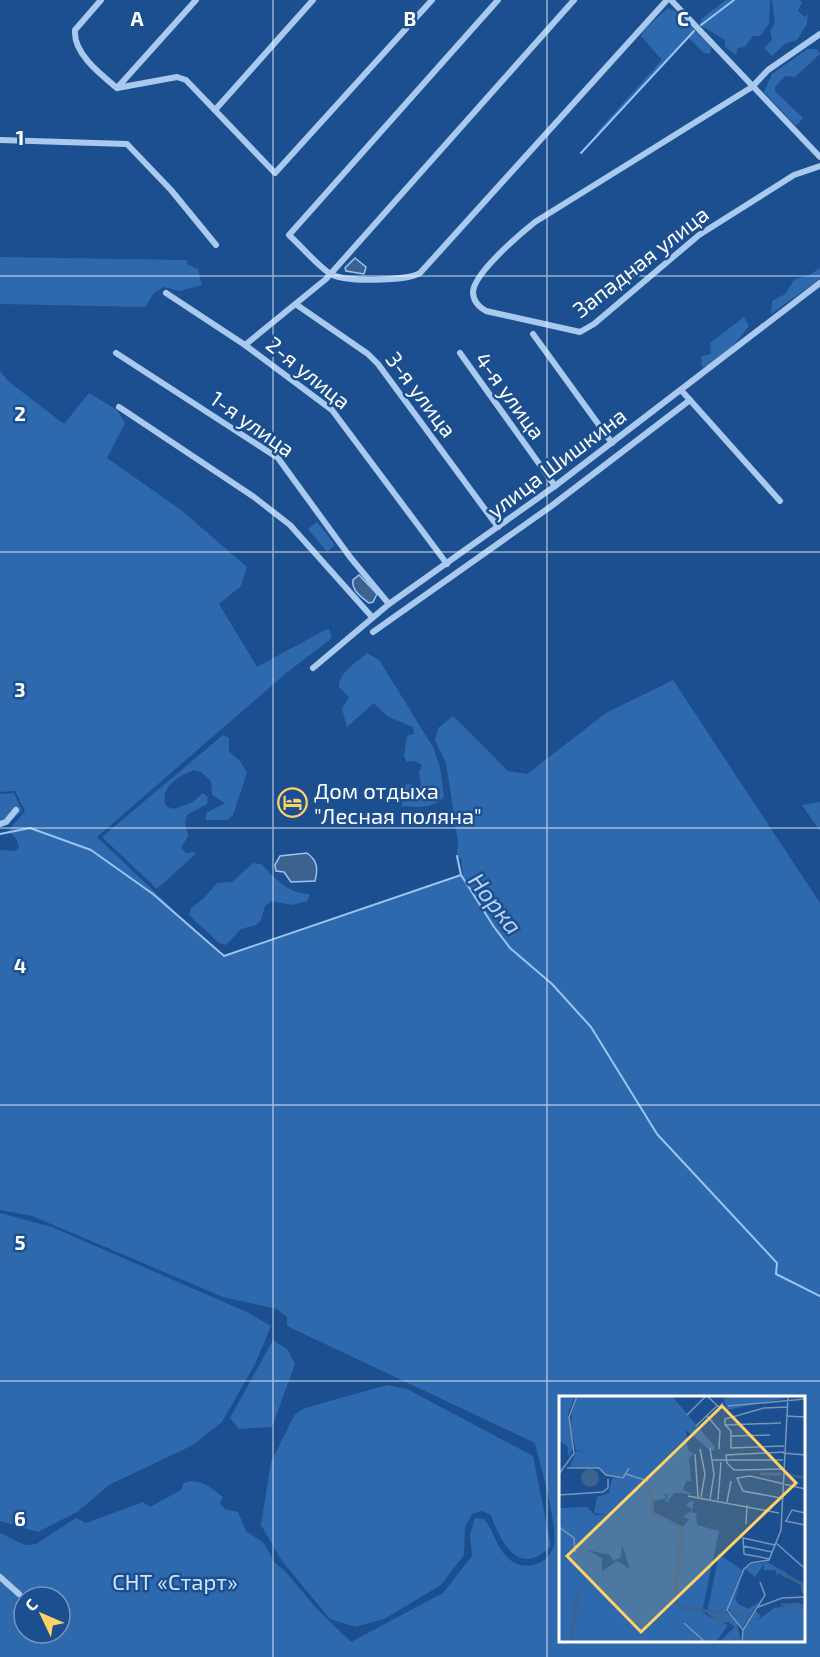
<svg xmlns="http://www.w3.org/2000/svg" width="820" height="1657" font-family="'Exo 2',sans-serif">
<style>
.green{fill:#2e69ad;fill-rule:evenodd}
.water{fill:#3c6290;stroke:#9cc4f0;stroke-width:1.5}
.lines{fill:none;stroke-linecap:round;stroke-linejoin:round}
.stream{stroke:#9cc4f0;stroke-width:2}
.minor{stroke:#a9c9ee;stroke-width:6}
.grid{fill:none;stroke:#fff;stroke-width:1.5;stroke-opacity:0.55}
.labels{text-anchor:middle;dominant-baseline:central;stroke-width:5;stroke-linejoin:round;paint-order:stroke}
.street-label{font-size:22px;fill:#fff;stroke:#1b4f8f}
.poi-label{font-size:22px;fill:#fff;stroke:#1b4f8f;text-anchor:start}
.park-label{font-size:22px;fill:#cfe3fa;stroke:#1b4f8f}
.water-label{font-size:24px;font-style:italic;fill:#b5d3f5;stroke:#1b4f8f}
.inset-river{fill:none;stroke:#3c6290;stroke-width:3}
.inset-road{fill:none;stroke:#7695bc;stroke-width:1.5}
.view{fill:#ffd166;fill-opacity:0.15;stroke:#ffd166;stroke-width:3}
.inset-edge{fill:none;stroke:#fff;stroke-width:3}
.grid-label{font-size:20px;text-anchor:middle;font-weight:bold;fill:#fff;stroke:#1b4f8f;stroke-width:5;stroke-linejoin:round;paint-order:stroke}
</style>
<rect width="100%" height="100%" fill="#1b4f8f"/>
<g class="green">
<path d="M726,0H770L769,24L760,36H753L745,47L738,48L736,55L725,47V40L700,25L701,19Z"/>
<path d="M772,0H799L802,2L798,11L805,17L808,14L807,24L797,40L785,44L772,56L764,48L772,40L770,31L775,22Z"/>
<path d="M668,8L677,12L711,47L710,54L704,53L688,37L594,141L597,132L662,60L641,36L644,30Z"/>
<path d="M807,49H817L820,54L795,77L785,76L775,87V91L803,118L796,126L764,92L772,74Z"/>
<path d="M0,257L187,260V264L198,269L202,285L180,291L164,287L154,293L145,307L0,304Z"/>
<path d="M820,268V279L771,314L772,301L785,294L795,279L808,276Z"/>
<path d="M744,317L749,326C739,339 720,365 702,367L701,356L711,354L710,343Z"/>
<path d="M0,371L8,381L64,424L89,393L117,410L125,423L107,458L181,510L247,567L241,586L219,604L257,667L325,630L329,629L332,638L285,674L97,837L223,957L463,875L461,859L457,856L458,843L446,763L435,740L438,728L453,716L508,771L527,774L606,713L673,680L820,903V1657H0V1533L25,1545L36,1544L76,1518L86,1523L143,1502L150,1507L181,1490L184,1483C199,1477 211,1488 223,1497L220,1504L225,1509L238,1512L246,1531L264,1543L274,1562L285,1571L317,1609L351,1642L443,1593L472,1556L470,1535L475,1518L484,1519C494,1531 496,1547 508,1558C515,1565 524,1567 533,1565C542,1563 550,1557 553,1548C560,1531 540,1464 535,1443L287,1326V1317L277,1309L223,1297L32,1216L0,1210V850L14,851L19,848L16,838L8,831L25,811L15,791L0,792ZM560,1398H804V1640H560ZM24,1597H60V1633H24Z"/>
<path d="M317,522L335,545L327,552L308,529Z"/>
<path d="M367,653L379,660L433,747L440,767L444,797C430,810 418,807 401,806L404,799L400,793L408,783L414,787L421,786L419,772L422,765L415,761L407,762L404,756L407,736L414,734L413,727L387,716L374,703L347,727L342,709L349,697L339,687C339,672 356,663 367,653Z"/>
<path d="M223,735L229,738V752L240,761L247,773L233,815L228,820H206V813L225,803L212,795L211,781L201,772L194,770C179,776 159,787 166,806L173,809L193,802L203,793L208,797L207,804L187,815L185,822L188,836L181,848L186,853L196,852C193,858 165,881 157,889L102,837Z"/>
<path d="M14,793L22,811L6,825L0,827V794Z"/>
<path d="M820,802V831L802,805Z"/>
<path d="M253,863L261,864C276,879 286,893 310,894L307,901L293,905L271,901L265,906L261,920L256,925L241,929L226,945L219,943L189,915L191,908L203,899L217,883L232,882Z"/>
<path d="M0,1213L52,1227L249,1313L271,1326L256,1362L222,1422L193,1445L109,1485L77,1512L38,1532L0,1521Z"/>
<path d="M273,1340L288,1350L295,1364L272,1427L239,1429L230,1418Z"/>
<path d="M387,1385L407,1389L533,1456L551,1546C520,1578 501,1544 491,1515L482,1511L472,1514L465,1527L464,1555L441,1585L384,1619L355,1627L330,1619L282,1561L261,1525L271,1462L295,1414L305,1408Z"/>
</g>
<g class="water">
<path d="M355,258L366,267L364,274L346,271L345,268Z"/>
<path d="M359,575L377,594L373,602L369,603C361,597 351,590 353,580Z"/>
<path d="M307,853C318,861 318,869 315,881L291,882L284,872L276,871L275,865L280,856Z"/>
</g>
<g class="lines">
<g class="stream">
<path d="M701,25L734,0"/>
<path d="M581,153L694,31"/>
<path d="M0,834L30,828L91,850L153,894L224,956L461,875L494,927L510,948L552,984L591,1027L657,1134L777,1263L776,1274L820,1296"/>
<path d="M457,856L461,875"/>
</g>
<g class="minor">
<path d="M101,0L75,30C73,53 100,74 117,88L177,77L186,80L275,173L432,0"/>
<path d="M498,0L289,235C302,247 315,263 329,273C343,283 407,281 420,273L667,0"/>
<path d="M671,0L820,157"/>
<path d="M820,34L768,70L752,87L535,222C520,234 474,273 473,292C473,301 479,307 486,311L580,332L594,324L699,235L794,175L820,166"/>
<path d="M117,88L196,0"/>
<path d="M215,110L313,0"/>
<path d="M0,140L127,144L171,190L216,245"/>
<path d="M166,293L245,345L332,410L447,564"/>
<path d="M297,305L368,354L378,364L498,527"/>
<path d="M533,334L612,443"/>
<path d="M245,345L326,279L574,0"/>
<path d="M116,353L278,458L350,557L389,604"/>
<path d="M460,353L555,486"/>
<path d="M681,390L780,501"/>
<path d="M119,407L254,497L290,525L372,617"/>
<path d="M373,632L550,507L690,400"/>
<path d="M313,668L389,604L555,486L820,283"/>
<path d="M0,824L6,822L16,810"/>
<path d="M0,1577L19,1594"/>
</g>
</g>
<path class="grid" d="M273,0V1657M547,0V1657M0,276H820M0,552H820M0,828H820M0,1105H820M0,1381H820"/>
<defs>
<symbol id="hotel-ring" viewBox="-11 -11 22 22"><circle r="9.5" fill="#1b4f8f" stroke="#ffd166" stroke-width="1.5"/><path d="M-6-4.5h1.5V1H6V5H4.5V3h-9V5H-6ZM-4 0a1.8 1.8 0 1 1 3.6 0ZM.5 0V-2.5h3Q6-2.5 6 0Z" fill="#ffd166"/></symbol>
</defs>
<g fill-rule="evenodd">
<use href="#hotel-ring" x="276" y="786" width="33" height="33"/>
</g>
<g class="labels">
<g class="street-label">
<text transform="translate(640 261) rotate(-38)">Западная улица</text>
<text transform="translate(309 372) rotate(39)">2-я улица</text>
<text transform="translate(422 394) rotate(53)">3-я улица</text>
<text transform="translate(511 395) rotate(54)">4-я улица</text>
<text transform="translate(253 423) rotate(35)">1-я улица</text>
<text transform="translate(556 462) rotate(-37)">улица Шишкина</text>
</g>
<g class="poi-label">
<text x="314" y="790">Дом отдыха<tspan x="314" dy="25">"Лесная поляна"</tspan></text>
</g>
<g class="park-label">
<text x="175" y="1581">СНТ «Старт»</text>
</g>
<g class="water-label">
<text transform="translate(496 903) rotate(52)">Норка</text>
</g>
</g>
<g transform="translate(559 1396)">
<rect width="246" height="246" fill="#1b4f8f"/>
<path d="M0,0H16L9,18L14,52L10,61L8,50L0,45ZM19,0H113L156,51L155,55L148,52L127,34L129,54L135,58L130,62L132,85H127L124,94L134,98L115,97L108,106L105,104H108L109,99L104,97L108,102L94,105V117L123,132L130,123L124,121L133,114L127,108L135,104L133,117H137L138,129L160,135L143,216L157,225L148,217L160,158L183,174L167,216L177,223L182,246H160L176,231L169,226L163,227L169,229L157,246H0V124L4,125L0,123V112L28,111L36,119H49L35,117L38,101L50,97L53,82L68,83L47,79L40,72L11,71L17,55L28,56L17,54L12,32L13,16ZM63,149L71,173L58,165L43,175V162L28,154L51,159L54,165L62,161ZM164,0H226L227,2L168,14ZM208,166L228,177L229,183L219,177L218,180L216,174H205V168L196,181L186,173L193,168ZM182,184L176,203L179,208L190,213L201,205L183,232L169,212ZM242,208L246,210V246H183L184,234L197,215L202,220L198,225L215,212Z" fill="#2e69ad" fill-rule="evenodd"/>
<path d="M22 82a9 9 0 1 1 18 0a9 9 0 1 1-18 0Z" fill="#3c6290"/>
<path class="inset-river" d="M201,78H223M225,78L246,82M86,86L92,96L94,117L123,132L116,205L123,212L165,217M221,176L243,188L244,197M222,209L239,208L246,213M173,217L179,216L190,224M152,219L164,226L169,224M12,246L19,195"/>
<path class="inset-road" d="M148,0L160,11L164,7M169,10L246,3M128,19L147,0M148,20L161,35L160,53M227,20L246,21M166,29L222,27M137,30L158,10M172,40L211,39M225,50L172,52V35L166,29V23L205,12L228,11M141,53L146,78L142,101M224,57L246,59M136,58L139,101M153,64H224M8,72H40L47,79L64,82L70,72M224,73L175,74L168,67L167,59L225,56M0,78L15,57L10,21L18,0M67,78L89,85M0,99L44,96L49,92V83M129,100L220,117M222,102L184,95L178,82L191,80L246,93M151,103L155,78L151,52M159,104L162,66M168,106L172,85M226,125L246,129M227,125L233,114L246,117M187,128L188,109M0,131L15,142L16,156M217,147L244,171M184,150L213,156M211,163L185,158L184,142L216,149M199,211L223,202L246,201M125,227L146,246M184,234L206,199L201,186M183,246L184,234L168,214L185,173L192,167L210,164L222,134L229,0"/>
<path class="view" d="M163,10L237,87L82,236L8,160Z"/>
<rect width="246" height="246" class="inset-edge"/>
</g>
<g class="grid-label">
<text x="137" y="26">A</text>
<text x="410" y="26">B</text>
<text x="683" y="26">C</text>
<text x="20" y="145">1</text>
<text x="20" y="421">2</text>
<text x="20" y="697">3</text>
<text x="20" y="973">4</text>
<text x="20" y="1250">5</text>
<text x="20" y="1526">6</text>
</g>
<g transform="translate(42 1615) rotate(314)"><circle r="28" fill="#1b4f8f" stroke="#7695bc" stroke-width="1.5"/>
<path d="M0-4.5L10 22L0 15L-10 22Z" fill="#ffd166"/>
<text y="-9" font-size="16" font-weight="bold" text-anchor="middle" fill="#ffffff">С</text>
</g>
</svg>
